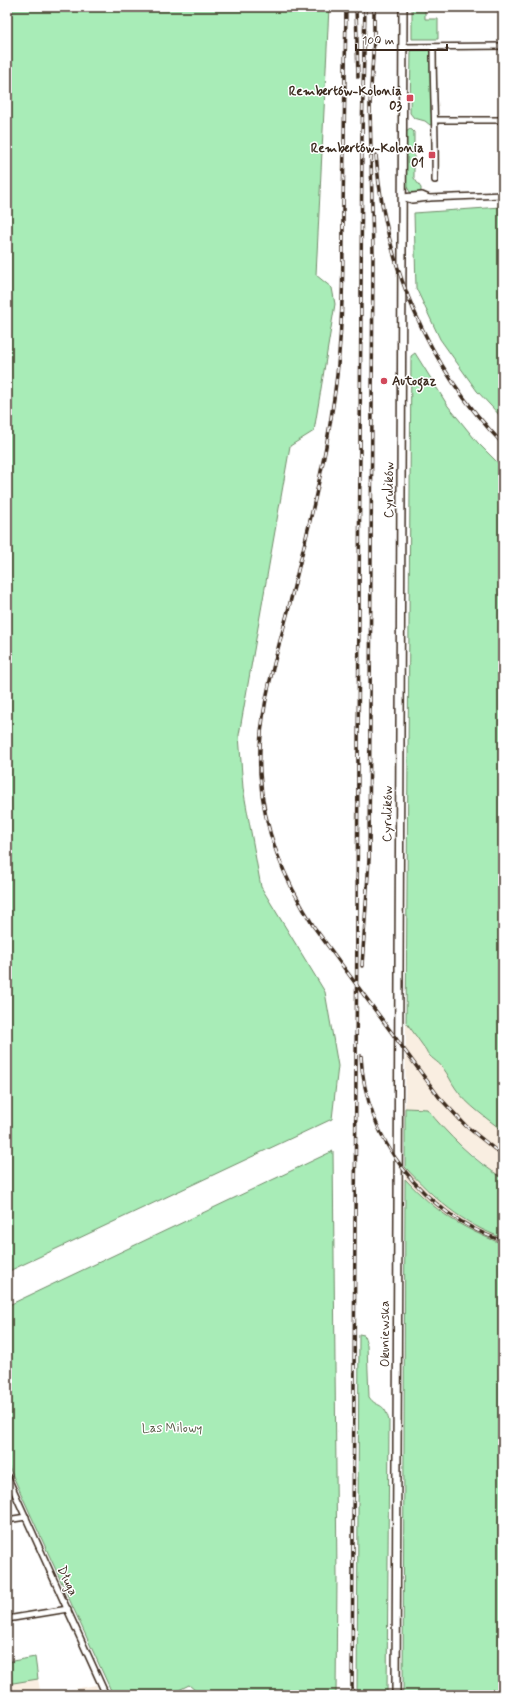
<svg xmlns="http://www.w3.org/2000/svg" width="510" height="1702" font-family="Mynerve,sans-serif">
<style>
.built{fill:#f9eee1}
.green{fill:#a8ecb7;stroke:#728b6a}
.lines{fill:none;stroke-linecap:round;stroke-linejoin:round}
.minor-casing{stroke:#3b2a1e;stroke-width:8}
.secondary-casing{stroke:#3b2a1e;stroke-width:10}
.minor{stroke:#fff;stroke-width:5}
.secondary{stroke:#fff;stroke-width:7}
.rail-casing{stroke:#3b2a1e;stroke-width:3.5}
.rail{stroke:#fff;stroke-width:2;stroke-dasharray:6;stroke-linecap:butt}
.poi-dot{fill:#d1495b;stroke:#fff;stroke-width:1.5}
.labels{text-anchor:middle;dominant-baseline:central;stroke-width:3;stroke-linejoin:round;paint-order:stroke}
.poi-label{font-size:13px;font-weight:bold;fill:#3b2a1e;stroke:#fff;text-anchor:end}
.street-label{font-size:13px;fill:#3b2a1e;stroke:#fff}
.park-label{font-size:13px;fill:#565a44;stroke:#fff}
</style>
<rect width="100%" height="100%" fill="#fff"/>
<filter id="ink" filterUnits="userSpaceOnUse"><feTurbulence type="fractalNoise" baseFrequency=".025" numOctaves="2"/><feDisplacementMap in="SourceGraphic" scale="8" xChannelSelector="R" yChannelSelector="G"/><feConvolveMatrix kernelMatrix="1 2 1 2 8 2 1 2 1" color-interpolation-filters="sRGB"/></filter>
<g filter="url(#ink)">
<g class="built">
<path d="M406,1022L426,1050L428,1055L442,1066L451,1079L456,1090L480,1114L503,1131V1178L493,1172L457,1142L440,1126L427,1109L405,1108Z"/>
<path d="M405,1167L426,1189L451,1210L470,1224L503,1238V1244L478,1234L445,1216L421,1196L405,1179Z"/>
<path d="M38,1679L41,1695H7V1684Z"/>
<path d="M96,1685L100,1695H42Z"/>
</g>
<g class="green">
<path d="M7,7H329L316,275L332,288L335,304L314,431L290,446L239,735L243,788L261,887L325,992L338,1066L332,1119L7,1272Z"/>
<path d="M412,7H425V19H438V39H412Z"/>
<path d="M428,49L431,53V111L433,124L430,125L425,121L414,118L410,113L411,50Z"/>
<path d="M410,129L412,130L414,132V178L421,188V191L417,193L410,192L405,184L406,132Z"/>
<path d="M501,207L503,305H500V309L503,310V419L477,391L440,339L416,288L414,213Z"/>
<path d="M415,353L448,406L478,443L503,468V1131C489,1120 466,1104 456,1089C451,1082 448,1074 443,1068C438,1061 429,1058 426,1050L406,1022L411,356Z"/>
<path d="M405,1108L427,1109C447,1134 475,1162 503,1178V1238C462,1224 434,1198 405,1167Z"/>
<path d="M333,1151L337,1578L336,1695H197L196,1691L189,1685L175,1692L173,1695H113L7,1463V1306Z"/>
<path d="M405,1179C436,1212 461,1228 503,1244V1695H403Z"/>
<path d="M359,1334L364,1335L367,1345L369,1397C377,1409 384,1400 389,1421L387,1695H357Z"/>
<path d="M35,1657L38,1679L7,1684V1662Z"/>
</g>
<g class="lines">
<defs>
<g id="minor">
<path d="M403,47L503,46"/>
<path d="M433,47C433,92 436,136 435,180"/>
<path d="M435,120H503"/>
<path d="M402,197L412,200L429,198L503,195"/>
<path d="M403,197L422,195L429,198"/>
<path d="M7,1476L106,1695"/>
<path d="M7,1520L26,1517"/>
<path d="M7,1619L68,1609"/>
</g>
<path id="secondary" d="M396,1695L403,7"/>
</defs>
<use href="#minor" class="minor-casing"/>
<use href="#secondary" class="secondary-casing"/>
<use href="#minor" class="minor"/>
<use href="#secondary" class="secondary"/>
<defs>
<g id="rail">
<path d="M346,7C345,75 344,142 343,210C343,265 343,320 337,375C328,455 307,533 288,611C274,664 257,718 260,773C263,830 284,879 314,927L439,1097L466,1126L503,1156"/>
<path d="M356,7L358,77"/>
<path d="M374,7V43"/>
<path d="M376,155C384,263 427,366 503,444"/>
<path d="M362,966L369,859L373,255L370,105L374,38"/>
<path d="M361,1056C365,1139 424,1215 503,1241"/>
<path d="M352,1695L362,136L365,7"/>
</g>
</defs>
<use href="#rail" class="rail-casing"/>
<use href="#rail" class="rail"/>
</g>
</g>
<g class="poi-dot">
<rect x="406" y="94" width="8" height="8" rx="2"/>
<rect x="428" y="151" width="8" height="8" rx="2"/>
<circle cx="384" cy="381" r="4"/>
</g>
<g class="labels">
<g class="poi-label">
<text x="402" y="91">Rembertów-Kolonia<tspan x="402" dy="15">03</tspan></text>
<text x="424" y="148">Rembertów-Kolonia<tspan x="424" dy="15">01</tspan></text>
<text x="392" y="381" text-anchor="start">Autogaz</text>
</g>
<g class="street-label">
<text transform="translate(389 490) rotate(-90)">Cyrulików</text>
<text transform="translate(388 814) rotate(-89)">Cyrulików</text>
<text transform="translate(385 1334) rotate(-90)">Okuniewska</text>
<text transform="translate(67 1581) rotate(65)">Długa</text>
</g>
<g class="park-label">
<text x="172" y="1428">Las Milowy</text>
</g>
</g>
<rect width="510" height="1702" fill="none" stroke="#fff" stroke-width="24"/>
<rect x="12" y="12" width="486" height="1678" fill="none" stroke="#3b2a1e" stroke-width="1.5" filter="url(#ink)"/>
<path d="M356 44v6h91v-6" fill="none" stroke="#3b2a1e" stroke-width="2"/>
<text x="362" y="44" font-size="12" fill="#3b2a1e" stroke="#ffffff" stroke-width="3" paint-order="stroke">100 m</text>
</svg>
